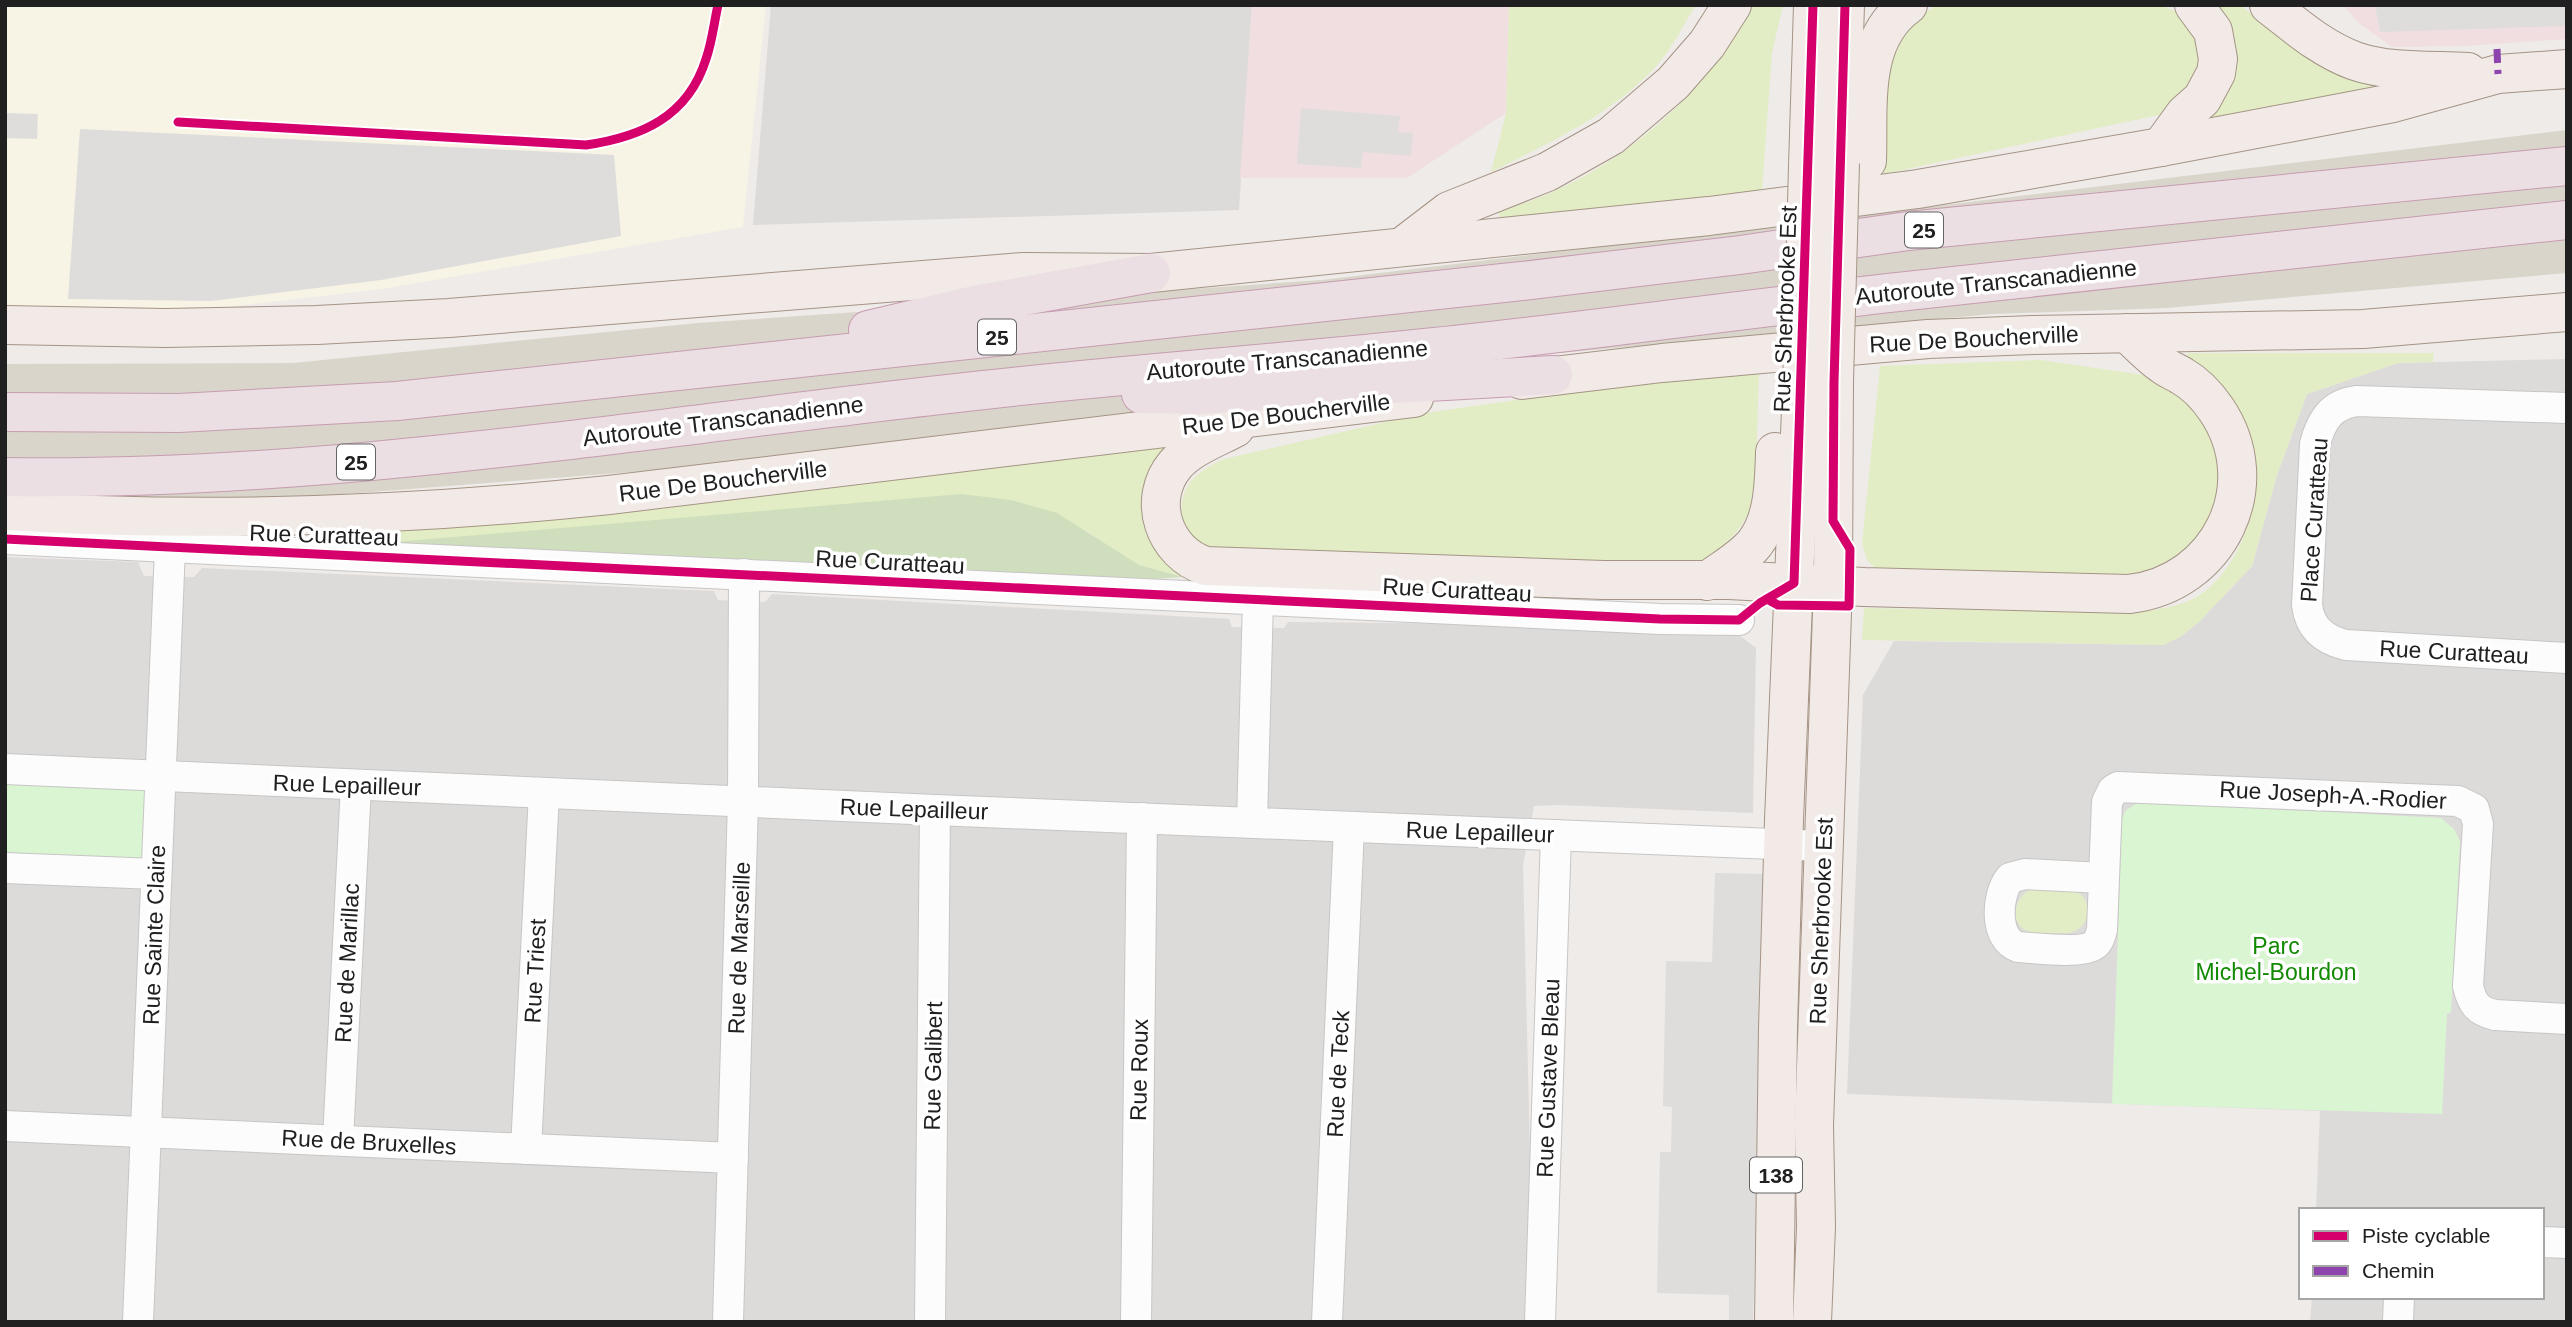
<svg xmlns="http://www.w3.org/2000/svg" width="2572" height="1327" font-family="Helvetica,sans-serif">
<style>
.residential{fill:#dddbda}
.commercial{fill:#f1dee0}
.education{fill:#f7f3e5}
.construction{fill:#d9d5ca}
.grass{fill:#e2edc5}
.forest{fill:#cfdebc}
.park{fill:#d9f5d2}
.parking{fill:#dedddc}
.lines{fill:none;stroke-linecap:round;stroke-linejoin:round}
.minor-casing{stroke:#c7c6c5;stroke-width:32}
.major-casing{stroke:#a59485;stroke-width:40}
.highway-casing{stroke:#c69cb1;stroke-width:40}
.minor{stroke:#fcfcfc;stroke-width:30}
.major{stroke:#f1eae6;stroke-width:38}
.highway{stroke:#ebdfe3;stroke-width:38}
.major-bridge-casing{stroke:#a59485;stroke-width:40;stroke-linecap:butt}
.major-bridge{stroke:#f1eae6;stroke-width:38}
.quiet{stroke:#8e44ad;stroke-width:7;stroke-dasharray:14 7;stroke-linecap:butt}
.cycleway-casing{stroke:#fff;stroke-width:13}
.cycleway{stroke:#d6006c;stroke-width:9}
.labels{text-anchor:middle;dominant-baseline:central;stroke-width:7;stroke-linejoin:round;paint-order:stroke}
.shield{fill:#fff;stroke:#636363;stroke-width:2}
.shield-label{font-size:21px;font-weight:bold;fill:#202020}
.street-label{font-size:23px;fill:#202020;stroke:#fff}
.park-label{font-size:23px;fill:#118a02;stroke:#fff}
</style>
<rect width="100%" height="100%" fill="#eeebe9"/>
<g class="residential">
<path d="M771,5H1252L1239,210L753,225Z"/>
<path d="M2567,359V1322H2310L2312,1297H2542V1210H2316L2320,1111L1847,1094L1863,695L1894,641L2163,645L2180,637L2199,622L2252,566L2277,475L2307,394L2398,363Z"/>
<path d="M5,557L138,562L144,576L194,577L202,568L714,591L718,600L765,602L772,594L1229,619L1232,627L1284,628L1288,622L1727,626L1756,648L1753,813L1559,805L1534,806L1523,865L1534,1322H5Z"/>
</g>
<g class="commercial">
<path d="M1252,5H1509L1506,113L1407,178H1240Z"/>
<path d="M2343,5H2567V39L2464,46L2392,47L2360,24Z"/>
</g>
<path class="education" d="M5,5H766L743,227L382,289L220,308L5,311Z"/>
<path class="construction" d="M2567,130V273L2167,308L1992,314L1394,368L1362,392L709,466L267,500H5V364L293,363L698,323L1322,280Z"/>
<g class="grass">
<path d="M1509,5H1696C1684,24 1673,47 1658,64C1614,114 1549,143 1491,172L1506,113Z"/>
<path d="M1752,5H1783L1772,53L1762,190L1502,223L1498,212C1513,207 1529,202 1543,196C1631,160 1709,89 1752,5Z"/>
<path d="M1938,5H2160L2186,16L2206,56L2180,105L2159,115L1884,174C1884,147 1881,93 1888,69C1896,44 1914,16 1938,5Z"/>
<path d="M2213,5H2240L2292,46L2373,84L2375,93L2217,125L2211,117L2229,89L2235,71Z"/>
<path d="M2188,353H2434L2433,362L2398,363L2307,394L2277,475L2252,566L2199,622L2180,637L2163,645L1862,640L1864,608L2135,613C2157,609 2182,607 2201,594C2245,564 2272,479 2247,431C2243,424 2234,417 2229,411C2214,396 2199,381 2184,365Z"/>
<path d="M2041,360L2157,377L2193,402L2224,466L2212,522L2195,541L2174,558L2150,569L2113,579L1875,568L1867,560L1862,544L1880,366Z"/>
<path d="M1759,371L1755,499C1742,530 1725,549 1695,564L1214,556C1206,549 1196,542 1189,533C1185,528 1182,519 1182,512C1180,483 1200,470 1224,459L1425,413L1568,393Z"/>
<path d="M1163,447L1158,545L1183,577L1139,565L1116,552L1087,531L372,544L314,541L310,530Z"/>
<path d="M2034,888C2046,889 2061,887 2072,890C2097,897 2091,934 2064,933C2054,933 2041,934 2031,932C2007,926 2013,895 2034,888Z"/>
</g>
<path class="forest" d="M961,494L1011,500L1057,513L1139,565L1183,577L1140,580L372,544Z"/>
<g class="park">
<path d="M5,769L160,777L156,874L5,868Z"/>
<path d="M2139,802L2441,818L2454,829L2460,841L2451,1012L2447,1014L2442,1114L2112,1104L2122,820L2125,811Z"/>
</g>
<g class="parking">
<path d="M2375,5H2567V26L2380,32Z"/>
<path d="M1301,108L1400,116L1398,132L1413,133L1411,156L1363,152L1361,168L1297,164Z"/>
<path d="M5,113L38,114L37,139L5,138Z"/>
<path d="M80,129L614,155L621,236L381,280L211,301L68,299Z"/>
<path d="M1715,873L1765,874L1753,1322H1729V1295L1657,1293L1660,1152H1671L1672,1107L1663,1106L1666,961L1712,962Z"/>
</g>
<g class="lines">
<defs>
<g id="minor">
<path d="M2567,408L2357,401C2331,404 2321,421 2315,444L2307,605C2310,629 2325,640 2346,645L2567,658"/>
<path d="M5,539L1660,619L1739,620"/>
<path d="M5,769L935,810L1823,846"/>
<path d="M1252,822L1258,600"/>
<path d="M5,868L156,874"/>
<path d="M2103,878L2025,874L2010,878C1996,895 1994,939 2018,947C2034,948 2082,954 2094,945C2099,942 2100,936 2102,930L2107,802L2113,790L2118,787L2458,801L2474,809L2478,824L2468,986C2472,1003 2477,1011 2495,1015L2567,1019"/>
<path d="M5,1126L733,1158"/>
<path d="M338,1140L356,785"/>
<path d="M526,1149L544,793"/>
<path d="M2542,1242L2567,1243"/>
<path d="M138,1322L170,548"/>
<path d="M728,1322L743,801L744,574"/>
<path d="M930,1322L935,810"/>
<path d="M1136,1322L1142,818"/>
<path d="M1327,1322L1349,827"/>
<path d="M1540,1322L1556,835"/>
<path d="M2398,1322L2399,1297"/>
</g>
<g id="major">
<path d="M2269,5C2296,26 2322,49 2355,61C2390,73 2432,70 2468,72"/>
<path d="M2161,147L2185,114L2202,99L2216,73L2218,59L2213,31L2194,5"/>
<path d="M1867,161C1869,107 1859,40 1908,5"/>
<path d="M1840,163L1845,5"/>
<path d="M1808,166L1813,5"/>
<path d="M1402,247L1449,211L1547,172L1611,136L1673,83L1707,44L1732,5"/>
<path d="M5,325L165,328L317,325L449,318L1023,272L1151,273L1709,216L1918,189L2161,147L2393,103L2498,74L2567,69"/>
<path d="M1522,380L1662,363L1928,339L2033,335L2363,329L2567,312"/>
<path d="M1235,428C1216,438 1189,448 1175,465C1146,500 1164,553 1206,566L1604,580H1729L1864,587L2129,594C2219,584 2268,485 2216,409C2207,396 2196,384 2182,376C2176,372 2169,370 2163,365C2150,356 2139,344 2127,333"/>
<path d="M5,511C207,523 408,516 609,495L1414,398"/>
<path d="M1707,581C1723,569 1743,558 1755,543C1774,518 1774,482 1775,452"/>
<path d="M1774,1322L1778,1028L1784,820L1802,386"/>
<path d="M1812,1322L1816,1227L1814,1125L1833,585L1834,382"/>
</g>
<g id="highway">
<path d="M868,330L979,304L1151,273"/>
<path d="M1141,394L1198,395L1553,375"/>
<path d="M5,412L179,413L397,401L1522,281L1740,255L1908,231L2567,166"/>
<path d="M5,477C334,482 659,425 984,390C1134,373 1285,363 1435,347C1589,331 1743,309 1898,292C2121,267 2344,244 2567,220"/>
</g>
</defs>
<use href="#minor" class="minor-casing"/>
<use href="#major" class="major-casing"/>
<use href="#highway" class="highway-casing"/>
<use href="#minor" class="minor"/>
<use href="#major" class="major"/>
<use href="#highway" class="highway"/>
<defs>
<g id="major-bridge">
<path d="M1834,382L1840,163"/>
<path d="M1802,386L1808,166"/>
</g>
</defs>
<use href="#major-bridge" class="major-bridge-casing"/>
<use href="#major-bridge" class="major-bridge"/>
<path class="quiet" d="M2497,49L2498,74"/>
<defs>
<g id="cycleway">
<path d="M178,122L586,145C641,137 688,117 706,59C712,42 714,23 718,5"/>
<path d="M5,539L1660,619L1739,620L1760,603L1794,583L1813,5"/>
<path d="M1767,599L1778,605L1849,606L1850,549L1833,521L1834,382L1845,5"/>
</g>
</defs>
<use href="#cycleway" class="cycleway-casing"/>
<use href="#cycleway" class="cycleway"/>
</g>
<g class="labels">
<g class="shield">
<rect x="1905" y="212.5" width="38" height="35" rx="5"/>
<rect x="978" y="319.5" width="38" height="35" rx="5"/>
<rect x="337" y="444.5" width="38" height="35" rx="5"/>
<rect x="1750" y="1157.5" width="52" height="35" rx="5"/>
</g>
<g class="shield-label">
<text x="1924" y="230">25</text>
<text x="997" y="337">25</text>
<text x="356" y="462">25</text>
<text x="1776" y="1175">138</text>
</g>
<g class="street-label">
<text transform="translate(1996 282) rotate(-6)">Autoroute Transcanadienne</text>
<text transform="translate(1785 309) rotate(-88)">Rue Sherbrooke Est</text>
<text transform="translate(1974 339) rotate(-3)">Rue De Boucherville</text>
<text transform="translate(1287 360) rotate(-5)">Autoroute Transcanadienne</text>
<text transform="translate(1286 414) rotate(-7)">Rue De Boucherville</text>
<text transform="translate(723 421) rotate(-7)">Autoroute Transcanadienne</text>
<text transform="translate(723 481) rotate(-7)">Rue De Boucherville</text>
<text transform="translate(2314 520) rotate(-86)">Place Curatteau</text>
<text transform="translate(324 535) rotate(2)">Rue Curatteau</text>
<text transform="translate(890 562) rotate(3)">Rue Curatteau</text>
<text transform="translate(1457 590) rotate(3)">Rue Curatteau</text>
<text transform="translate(2454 652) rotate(3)">Rue Curatteau</text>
<text transform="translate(347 785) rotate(2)">Rue Lepailleur</text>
<text transform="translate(2333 795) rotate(3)">Rue Joseph-A.-Rodier</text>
<text transform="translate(914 809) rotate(2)">Rue Lepailleur</text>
<text transform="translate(1480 832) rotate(2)">Rue Lepailleur</text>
<text transform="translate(1821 921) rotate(-88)">Rue Sherbrooke Est</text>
<text transform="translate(154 935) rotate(-88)">Rue Sainte Claire</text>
<text transform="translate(739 948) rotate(-88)">Rue de Marseille</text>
<text transform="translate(347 963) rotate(-87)">Rue de Marillac</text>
<text transform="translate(535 971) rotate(-87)">Rue Triest</text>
<text transform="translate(933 1066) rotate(-89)">Rue Galibert</text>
<text transform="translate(1139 1070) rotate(-89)">Rue Roux</text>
<text transform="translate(1338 1074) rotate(-87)">Rue de Teck</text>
<text transform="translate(1548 1078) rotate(-88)">Rue Gustave Bleau</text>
<text transform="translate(369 1142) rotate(3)">Rue de Bruxelles</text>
</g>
<g class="park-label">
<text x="2276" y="946">Parc<tspan x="2276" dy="26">Michel-Bourdon</tspan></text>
</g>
</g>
<rect width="2572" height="1327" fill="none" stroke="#202020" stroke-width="14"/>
<rect x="2299" y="1208" width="245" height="91" fill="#ffffff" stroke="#a6a6a6" stroke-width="2"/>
<rect x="2313" y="1231" width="35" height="10" fill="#d6006c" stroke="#a6a6a6" stroke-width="2"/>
<text x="2362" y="1243" font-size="21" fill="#202020">Piste cyclable</text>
<rect x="2313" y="1266" width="35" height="10" fill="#8e44ad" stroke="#a6a6a6" stroke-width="2"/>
<text x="2362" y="1278" font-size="21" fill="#202020">Chemin</text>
</svg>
